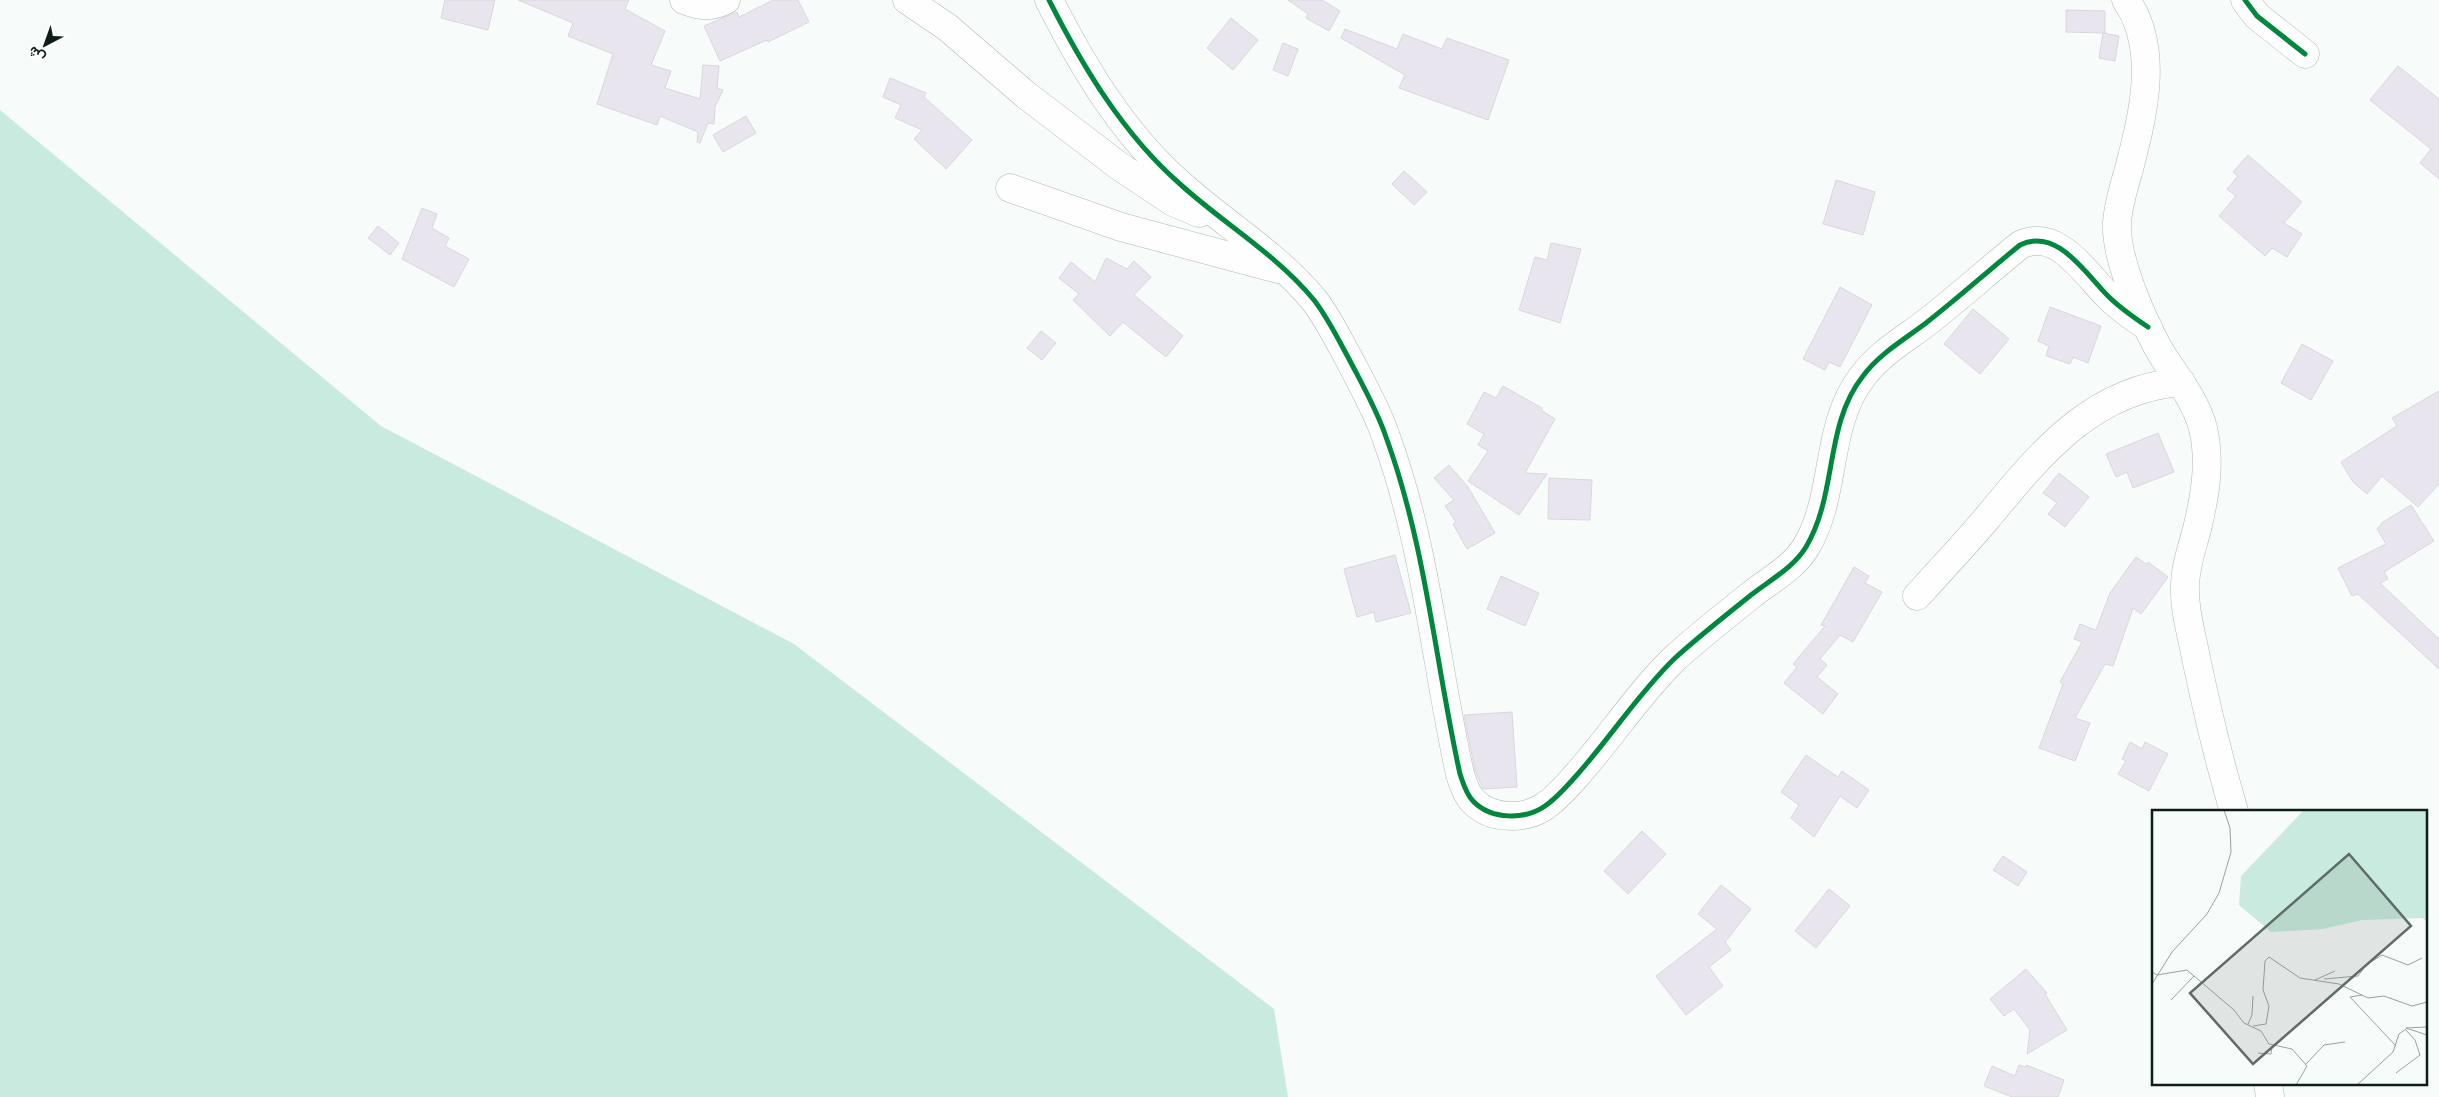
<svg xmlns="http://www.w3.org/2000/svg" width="2439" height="1097" font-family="Helvetica,Vazirmatn,sans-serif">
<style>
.green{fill:#c9ebdf}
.building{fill:#e9e5ef;stroke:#d9d7dc}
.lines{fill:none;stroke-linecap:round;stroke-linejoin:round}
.minor-casing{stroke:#aeb8b4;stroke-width:29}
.minor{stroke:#fefefe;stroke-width:28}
.cycleway-casing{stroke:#fff;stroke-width:8}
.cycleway{stroke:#00873e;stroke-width:5}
.inset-road{fill:none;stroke:#99a29f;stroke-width:1}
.view{fill:#5f6b67;fill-opacity:0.15;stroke:#5f6b67;stroke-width:2.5}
.inset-edge{fill:none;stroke:#0d1d18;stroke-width:2.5}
</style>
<rect width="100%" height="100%" fill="#f7fbf9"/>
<path class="green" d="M0,110L381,426L794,644L1274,1009L1288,1097H0Z"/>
<g class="building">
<path d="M445,0H495L488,30L441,18Z"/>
<path d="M518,0H629L625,9L665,31L651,65L671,71L665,88L700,99L703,65L719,66L717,88L723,90L715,107L714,124L708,123L700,143L697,142L698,132L660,116L657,125L597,104L613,54L568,36L573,23Z"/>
<path d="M773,0H798L809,22L768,42L767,40L720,61L704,26L737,12L739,17Z"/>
<path d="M1288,0H1322L1340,11L1329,31L1306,18L1308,14Z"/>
<path d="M2066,10L2105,11V33L2066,32Z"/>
<path d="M1231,18L1258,40L1233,70L1207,48Z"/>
<path d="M1345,29L1397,49L1403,34L1442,49L1447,38L1509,60L1488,120L1399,88L1405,75L1341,38Z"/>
<path d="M2103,33L2119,36L2115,61L2099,58Z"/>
<path d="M1283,43L1298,49L1288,76L1273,70Z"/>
<path d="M2398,66L2439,99V179L2420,163L2431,149L2370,100Z"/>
<path d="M890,78L926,93L924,97L972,140L946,169L914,139L922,130L895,118L901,105L883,97Z"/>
<path d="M746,116L756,133L723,152L713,135Z"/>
<path d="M2248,155L2302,202L2284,223L2302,234L2287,257L2272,248L2265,256L2219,216L2236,196L2227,189L2238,176L2233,172Z"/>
<path d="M1404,171L1427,192L1414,205L1392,184Z"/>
<path d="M1836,180L1875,192L1863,235L1823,224Z"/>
<path d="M422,208L437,214L432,228L449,238L445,246L469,259L454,287L402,259Z"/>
<path d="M378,226L399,243L390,255L368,238Z"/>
<path d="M1551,243L1581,249L1560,323L1519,310L1535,257L1547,260Z"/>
<path d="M1106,258L1127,269L1134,261L1151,277L1134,295L1183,336L1166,357L1123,322L1110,336L1073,300L1079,294L1059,278L1071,262L1095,282Z"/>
<path d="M1840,287L1872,305L1840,367L1829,362L1825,370L1803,359Z"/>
<path d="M2050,307L2101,326L2088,363L2073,357L2070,364L2046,356L2049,346L2038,341Z"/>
<path d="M1973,309L2009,339L1980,374L1944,344Z"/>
<path d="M1041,331L1056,343L1042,360L1027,348Z"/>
<path d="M2302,344L2333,361L2311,400L2281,383Z"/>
<path d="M1503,386L1542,408L1541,410L1555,419L1525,473L1547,474L1519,515L1468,481L1488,451L1478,445L1484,434L1467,424L1484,392L1496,398Z"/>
<path d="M2439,391V484L2418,507L2382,476L2367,494L2353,482L2341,462L2397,426L2392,418Z"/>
<path d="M2158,433L2174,472L2133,488L2127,472L2116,477L2106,454Z"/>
<path d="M1449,465L1468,487L1495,533L1467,549L1453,524L1456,522L1445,506L1454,500L1434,478Z"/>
<path d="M2059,473L2089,497L2065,527L2048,514L2057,503L2043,493Z"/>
<path d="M1549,478L1592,480L1590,520L1548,519Z"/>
<path d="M2411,505L2434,541L2384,572L2388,579L2380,583L2439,639V669L2358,594L2352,596L2338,568L2386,544L2377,529L2383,522Z"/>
<path d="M1395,555L1411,613L1376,622L1374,612L1357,617L1344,569Z"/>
<path d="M2136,557L2146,564L2148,562L2168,577L2141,614L2133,608L2113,666L2105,664L2075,718L2090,723L2075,761L2039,748L2063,684L2060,682L2082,642L2074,639L2080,624L2096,630L2110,593Z"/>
<path d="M1854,567L1869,576L1865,583L1882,592L1853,642L1840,635L1820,659L1827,665L1817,677L1838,694L1823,714L1784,683L1797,667L1793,664L1825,626L1821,625Z"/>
<path d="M1501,576L1539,593L1525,626L1487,609Z"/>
<path d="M1512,712L1517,787L1483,789L1475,770L1464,715Z"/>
<path d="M2130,742L2142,749L2145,742L2168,754L2149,791L2118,774L2126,761L2122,759Z"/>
<path d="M1806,755L1838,777L1842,771L1869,790L1857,808L1840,796L1814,837L1791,818L1799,805L1781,792Z"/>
<path d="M1642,831L1666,854L1628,894L1604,871Z"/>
<path d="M2003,856L2027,872L2018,886L1993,870Z"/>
<path d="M1721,885L1751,909L1725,942L1731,950L1709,967L1723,986L1686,1015L1656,976L1717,929L1698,914Z"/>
<path d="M1829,889L1850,906L1816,948L1795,931Z"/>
<path d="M2026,969L2047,993L2045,994L2067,1030L2027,1054L2030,1030L2014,1009L2004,1016L1990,999Z"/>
<path d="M2019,1065L2026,1067V1065L2064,1080L2058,1097H2012L1984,1086L1992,1066L2015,1076Z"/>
</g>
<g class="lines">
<defs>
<g id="minor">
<path d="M684,0C699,6 711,8 726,0"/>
<path d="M907,0L947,27L1026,95L1119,166L1173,202L1199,213"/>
<path d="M1049,0C1083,67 1123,134 1180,184C1224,224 1276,254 1314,300C1328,318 1338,339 1349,359C1362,384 1377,410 1386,437C1426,546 1435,661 1460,774C1463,783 1466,794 1473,801C1491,820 1525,820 1545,806C1557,798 1567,786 1576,776C1610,738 1638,694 1674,659C1698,637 1725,616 1751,595C1770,580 1793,568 1806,547C1838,493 1824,425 1863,376C1879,354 1905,339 1926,323C1958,298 1988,271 2020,245C2057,227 2085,273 2108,296C2120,308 2133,317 2148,327"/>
<path d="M2126,0C2160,49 2143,115 2129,169C2124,186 2118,205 2117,223C2115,259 2145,327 2164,358C2179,380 2196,402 2203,428C2211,462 2205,496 2197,529C2192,548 2185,567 2185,587C2184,611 2192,635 2196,658C2207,710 2219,761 2234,811"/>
<path d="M2245,0L2257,16L2305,54"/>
<path d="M1010,188L1121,227L1278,269"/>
<path d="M1917,596C1941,570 1965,544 1988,517C2040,454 2092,389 2181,382"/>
<path d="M2268,1083L2270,1097"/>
</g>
</defs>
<use href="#minor" class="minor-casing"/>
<use href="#minor" class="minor"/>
<defs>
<g id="cycleway">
<path d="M1049,0C1083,67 1123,134 1180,184C1224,224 1276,254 1314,300C1328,318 1338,339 1349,359C1362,384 1377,410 1386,437C1426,546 1435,661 1460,774C1463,783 1466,794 1473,801C1491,820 1525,820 1545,806C1557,798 1567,786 1576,776C1610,738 1638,694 1674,659C1698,637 1725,616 1751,595C1770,580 1793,568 1806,547C1838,493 1824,425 1863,376C1879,354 1905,339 1926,323C1958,298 1988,271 2020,245C2057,227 2085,273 2108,296C2120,308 2133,317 2148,327"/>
<path d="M2245,0L2257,16L2305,54"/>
</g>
</defs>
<use href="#cycleway" class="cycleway-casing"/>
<use href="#cycleway" class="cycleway"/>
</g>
<g transform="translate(2152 810)">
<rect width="275" height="275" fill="#f7fbf9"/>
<path d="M152,0H275V111L270,108L210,110L171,119L119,122L87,95L89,66Z" fill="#c9ebdf"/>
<path class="inset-road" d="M0,162L5,165L35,160L82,200L92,213L109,221L117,234L140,239L155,256L144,275M172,169L206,166L214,155L230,145L256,155L270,148M163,170L183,161M0,174L20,142L55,104L67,83L79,42L78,18L72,0M210,185L198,187L244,236M19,190L42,166M96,214L100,205L101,186M101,216L114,214L117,196L111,180L113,151L117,147L148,168L187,174L216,188L232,186L260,196L275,192M275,217L254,218L275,225M106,243L119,244L120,236M154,254L172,235L193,232M244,263L268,245L263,230L253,219M205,275L241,242L247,224L254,219"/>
<path class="view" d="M197,44L259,116L101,254L38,183Z"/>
<rect width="275" height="275" class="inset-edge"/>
</g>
<g transform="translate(45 45) rotate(221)" stroke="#ffffff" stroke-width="4" paint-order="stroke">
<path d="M0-4L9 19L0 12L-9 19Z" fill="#0d1d18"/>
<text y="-8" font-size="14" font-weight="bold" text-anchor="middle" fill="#0d1d18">ش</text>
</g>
</svg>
